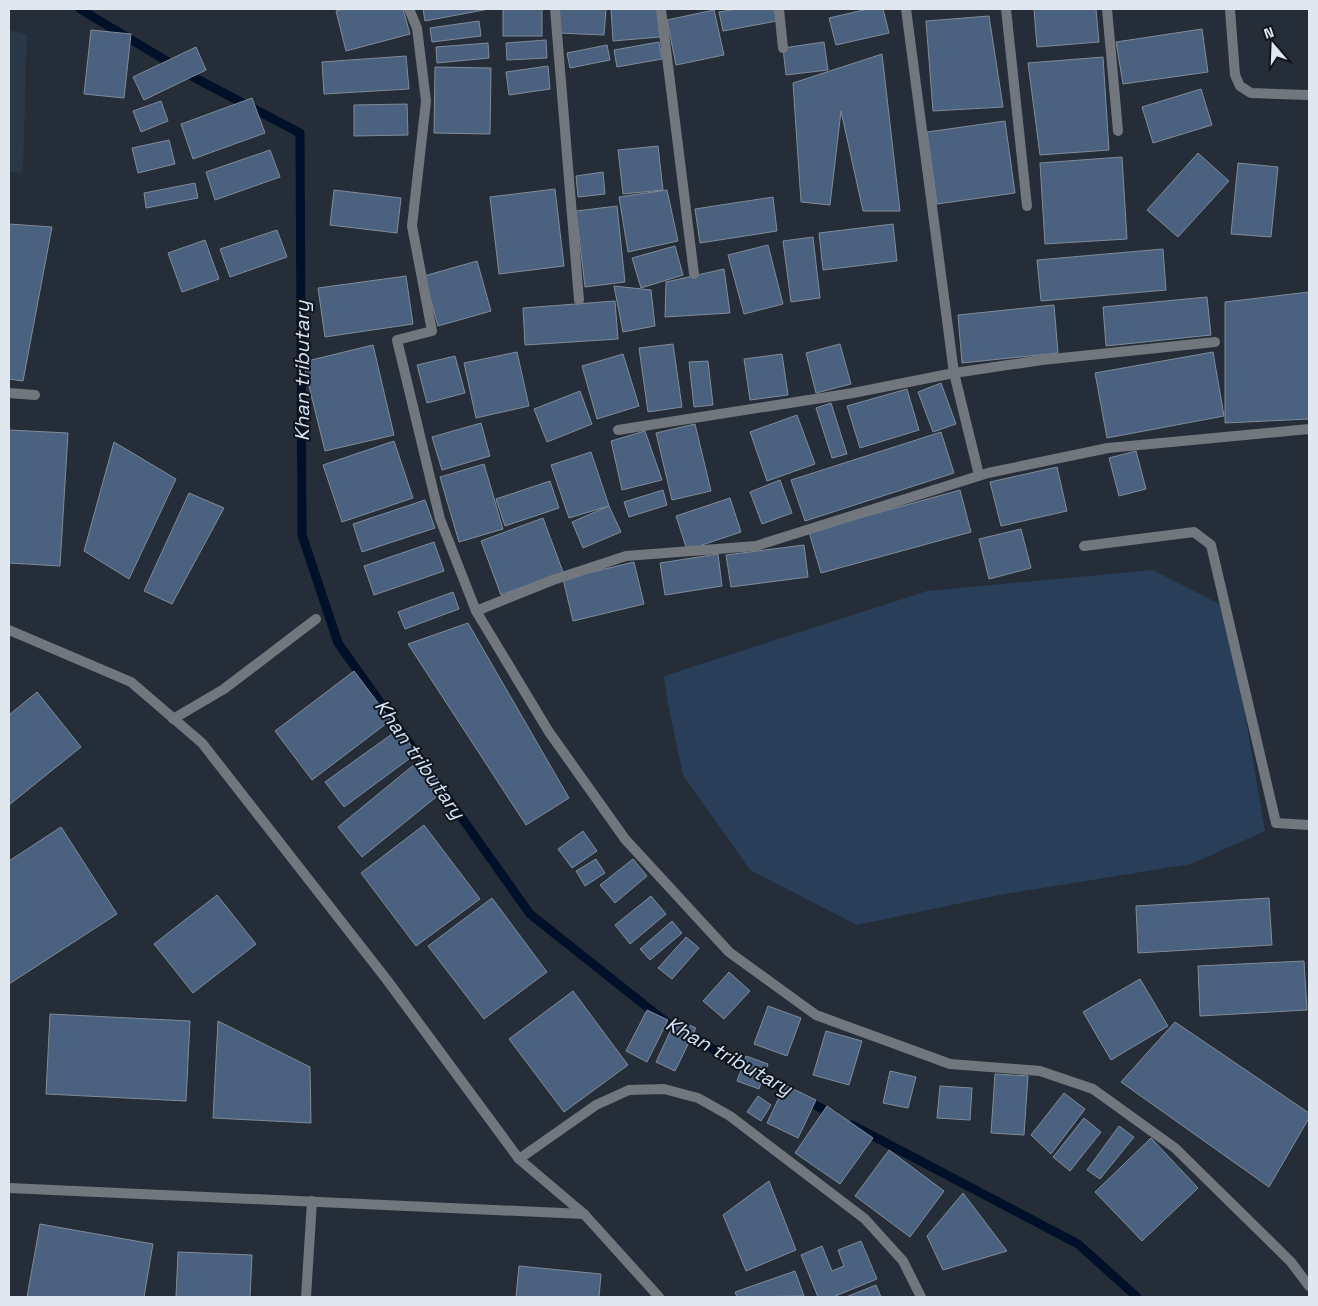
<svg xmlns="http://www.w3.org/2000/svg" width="1318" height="1306" font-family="'Space Grotesk',sans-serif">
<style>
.built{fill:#2a3747}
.green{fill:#293e58}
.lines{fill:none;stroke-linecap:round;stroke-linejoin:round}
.stream{stroke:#001028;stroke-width:9}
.building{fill:#4a627f;stroke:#818b99}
.service{stroke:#72777d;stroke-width:10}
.minor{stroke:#72777d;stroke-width:10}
.labels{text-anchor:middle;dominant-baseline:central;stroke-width:4;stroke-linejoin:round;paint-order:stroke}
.water-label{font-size:20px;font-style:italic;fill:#d3e4fa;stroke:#11151a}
</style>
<rect width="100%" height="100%" fill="#242d38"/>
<path class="built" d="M9,30L27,34L23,173L9,172Z"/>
<path class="green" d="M1153,570L1227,608L1265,831L1191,864L999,895L857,925L750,870L683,775L668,704L664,676L927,591Z"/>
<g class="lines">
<g class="stream">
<path d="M80,9L195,78L300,133L302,535L338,643L427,768"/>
<path d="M437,783L530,914L671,1026L793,1093"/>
<path d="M804,1099L834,1115"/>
<path d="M852,1125L1078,1244L1137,1297"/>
</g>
</g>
<g class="building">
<path d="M344,9H403L410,34L346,51L336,11Z"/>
<path d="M423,9H489L425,21Z"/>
<rect x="503" y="9" width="39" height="27"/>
<path d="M559,9H606L604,35L558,33Z"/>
<path d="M611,9H657L660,37L613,41Z"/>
<path d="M737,9H774L777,21L723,31L719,12Z"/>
<path d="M868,9H883L889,33L836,45L829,18Z"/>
<path d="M1034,9H1096L1099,42L1037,47Z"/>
<path d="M714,10L724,55L676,65L667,20Z"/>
<path d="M989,16L1003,107L933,111L926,21Z"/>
<path d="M479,21L481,36L432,42L430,28Z"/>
<path d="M1202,29L1208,72L1123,84L1116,42Z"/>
<path d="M91,30L131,34L124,98L84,94Z"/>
<path d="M546,40L547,58L507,60L506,43Z"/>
<path d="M659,42L662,59L617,67L614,50Z"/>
<path d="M824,42L828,70L786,75L783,48Z"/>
<path d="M488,43L489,58L437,63L436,47Z"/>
<path d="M607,45L610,60L570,68L567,53Z"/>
<path d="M196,47L206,70L144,100L133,77Z"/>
<path d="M882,54L900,211H863L841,111L830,205L801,202L793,83Z"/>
<path d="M406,56L409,89L324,94L322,62Z"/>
<path d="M1103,57L1109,150L1040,155L1028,63Z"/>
<path d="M548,66L550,89L509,95L506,72Z"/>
<path d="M435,67L491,68L490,134L434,133Z"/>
<path d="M1201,89L1212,125L1153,143L1142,107Z"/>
<path d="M252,98L265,133L193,159L181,124Z"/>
<path d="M161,101L168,121L141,132L133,111Z"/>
<path d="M407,104L408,135L354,136V105Z"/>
<path d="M1005,121L1015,193L937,204L927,132Z"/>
<path d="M169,140L175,164L138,173L132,148Z"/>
<path d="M658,146L663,190L623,194L618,150Z"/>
<path d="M270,150L280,177L215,200L206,172Z"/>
<path d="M1198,153L1229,181L1178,237L1147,210Z"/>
<path d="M1122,157L1127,239L1045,244L1040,163Z"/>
<path d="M1238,163L1278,167L1271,237L1231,234Z"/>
<path d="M603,172L605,194L578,197L576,176Z"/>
<path d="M195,183L198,198L146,208L144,193Z"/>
<path d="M555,189L564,266L499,274L490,197Z"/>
<path d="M334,190L401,198L397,233L330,225Z"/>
<path d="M667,190L678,241L628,252L619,197Z"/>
<path d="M773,197L777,231L700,243L695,209Z"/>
<path d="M617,206L625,282L585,287L576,211Z"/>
<path d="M9,224L52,227L23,381L9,379Z"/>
<path d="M893,224L897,261L823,270L819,233Z"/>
<path d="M277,230L287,257L230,277L220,249Z"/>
<path d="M813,237L820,298L791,302L783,241Z"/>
<path d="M205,240L219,279L182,292L168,253Z"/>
<path d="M768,245L783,304L744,314L728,255Z"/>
<path d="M675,246L683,275L641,288L632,258Z"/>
<path d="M1163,249L1166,290L1041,301L1037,260Z"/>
<path d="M477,261L491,311L438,326L424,276Z"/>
<path d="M724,269L730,313L665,317L666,282Z"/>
<path d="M406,276L413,324L325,337L318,288Z"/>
<path d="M614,286L651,290L655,326L623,332Z"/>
<path d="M1309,292V419L1225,423V302Z"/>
<path d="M1207,297L1211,335L1106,346L1103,307Z"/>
<path d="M615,301L618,339L525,345L523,308Z"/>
<path d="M1054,305L1058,353L962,363L958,315Z"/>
<path d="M673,344L682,407L648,412L639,348Z"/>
<path d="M840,344L851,384L816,393L806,353Z"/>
<path d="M373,345L394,435L325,451L303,362Z"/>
<path d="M517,352L529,406L476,418L464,363Z"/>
<path d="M1213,352L1224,416L1107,438L1095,373Z"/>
<path d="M623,354L639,406L597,419L582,366Z"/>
<path d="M782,354L788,395L750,400L744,359Z"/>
<path d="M455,356L465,393L427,403L417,365Z"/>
<path d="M708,361L713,405L694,407L689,362Z"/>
<path d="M941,383L956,424L933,432L918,392Z"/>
<path d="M907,389L919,430L860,448L847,406Z"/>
<path d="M580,391L592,424L547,442L534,409Z"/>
<path d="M831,403L847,454L832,458L816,408Z"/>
<path d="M797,415L815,464L767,481L750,432Z"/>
<path d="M481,423L490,456L442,470L432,437Z"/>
<path d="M695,424L711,491L672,500L656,433Z"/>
<path d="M9,430L68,433L60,566L9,563Z"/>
<path d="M645,431L662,480L622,490L611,441Z"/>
<path d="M941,432L954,473L805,521L791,480Z"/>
<path d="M394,441L413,498L342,522L323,465Z"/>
<path d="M114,442L176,479L129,579L84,551Z"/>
<path d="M1136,451L1146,489L1119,496L1109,458Z"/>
<path d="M591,452L609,506L569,518L551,465Z"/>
<path d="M484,464L503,529L459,542L440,477Z"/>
<path d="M1057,467L1067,511L1001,526L990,482Z"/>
<path d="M780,480L792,513L762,524L750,492Z"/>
<path d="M550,481L559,508L505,526L496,499Z"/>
<path d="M663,490L667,505L629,517L624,502Z"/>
<path d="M960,490L971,532L821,573L809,532Z"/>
<path d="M189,493L224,508L172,604L144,591Z"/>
<path d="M730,498L741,532L687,550L676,516Z"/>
<path d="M425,500L435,528L362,552L353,524Z"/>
<path d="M609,506L621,532L583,548L572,522Z"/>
<path d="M543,518L563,572L501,595L481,541Z"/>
<path d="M1021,529L1031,568L989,579L979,539Z"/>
<path d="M434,542L444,571L374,595L364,566Z"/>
<path d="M804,545L808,577L731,587L726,555Z"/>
<path d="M718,554L722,586L665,595L660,563Z"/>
<path d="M634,562L644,604L573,621L563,579Z"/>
<path d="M453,592L459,609L405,629L398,612Z"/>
<path d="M468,623L569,798L526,825L408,644Z"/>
<path d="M354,671L391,720L312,780L275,731Z"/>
<path d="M37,692L81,747L9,805V715Z"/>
<path d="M399,729L417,753L344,807L325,782Z"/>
<path d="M421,759L446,789L362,857L338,827Z"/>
<path d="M424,825L480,899L416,946L361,873Z"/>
<path d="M61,827L117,914L9,984V861Z"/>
<path d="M583,831L597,851L572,868L558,849Z"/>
<path d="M596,859L605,873L585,886L576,871Z"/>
<path d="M633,859L647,876L615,903L600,885Z"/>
<path d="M217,895L256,944L193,993L154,944Z"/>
<path d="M651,896L666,914L630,944L615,925Z"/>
<path d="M492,898L547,972L484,1019L428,946Z"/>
<path d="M1269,898L1272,945L1138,953L1136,906Z"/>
<path d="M672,921L682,933L650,960L640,949Z"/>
<path d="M686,937L699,948L672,979L658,968Z"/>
<path d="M1304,961L1307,1010L1200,1016L1198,966Z"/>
<path d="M729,972L750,991L724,1019L703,1001Z"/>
<path d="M1140,979L1168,1026L1111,1060L1083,1012Z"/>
<path d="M573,991L628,1065L564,1112L509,1039Z"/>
<path d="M768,1006L801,1018L787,1056L754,1044Z"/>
<path d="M647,1010L668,1020L647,1062L626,1051Z"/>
<path d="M50,1014L190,1021L186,1101L46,1094Z"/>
<path d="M676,1019L696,1028L675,1071L656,1062Z"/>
<path d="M218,1021L310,1067L311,1123L213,1118Z"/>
<path d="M1175,1022L1309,1113V1118L1269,1187L1121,1082Z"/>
<path d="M826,1031L862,1041L849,1085L813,1075Z"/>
<path d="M746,1056L768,1064L759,1089L737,1081Z"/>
<path d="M890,1071L916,1077L908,1108L883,1103Z"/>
<path d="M995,1074L1028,1076L1024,1135L991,1133Z"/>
<path d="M785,1085L816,1100L798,1138L767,1123Z"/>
<path d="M940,1086L972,1088L970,1120L937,1118Z"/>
<path d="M1064,1093L1085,1109L1051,1154L1031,1135Z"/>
<path d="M758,1096L771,1105L761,1121L747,1112Z"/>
<path d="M827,1106L873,1138L840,1184L795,1153Z"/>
<path d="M1084,1118L1101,1132L1070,1171L1053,1157Z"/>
<path d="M1119,1126L1134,1137L1100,1179L1087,1170Z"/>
<path d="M1151,1138L1198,1188L1142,1241L1095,1192Z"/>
<path d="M889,1150L944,1191L910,1237L855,1196Z"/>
<path d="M769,1181L796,1250L746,1271L723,1215Z"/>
<path d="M963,1193L1007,1251L943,1270L927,1236Z"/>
<path d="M40,1224L153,1244L144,1297H27Z"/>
<path d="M861,1241L877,1279L833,1297H818L801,1255L822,1246L832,1271L844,1266L838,1250Z"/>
<path d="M178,1252L252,1255L250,1297H176Z"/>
<path d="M519,1266L601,1274L599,1297H516Z"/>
<path d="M795,1271L804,1296L737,1297L735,1292Z"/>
<path d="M876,1285L881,1297H846Z"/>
</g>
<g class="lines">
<path class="service" d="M173,719L224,689L316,619"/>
<g class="minor">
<path d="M409,9L417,28L426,101L412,226L432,331L397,340L440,519L476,611L549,732L625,839L729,952L816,1015L950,1064L1040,1071L1093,1089L1175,1148L1291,1262L1309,1286"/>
<path d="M555,9L579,300"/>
<path d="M661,9L694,274"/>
<path d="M779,9L783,48"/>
<path d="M906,9L954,373L979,475"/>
<path d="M1006,9L1027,206"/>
<path d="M1107,9L1118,131"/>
<path d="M1230,9L1235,75L1240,86L1251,93L1309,95"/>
<path d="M9,393L35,395"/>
<path d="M618,430L853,393L954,373L1042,360L1215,342"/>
<path d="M1084,546L1194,532L1211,545L1276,823L1309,825"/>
<path d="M476,611L553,580L626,556L756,546L988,473L1108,448L1309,429"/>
<path d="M9,630L131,682L202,743L387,980L519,1159L584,1214L659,1297"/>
<path d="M519,1159L596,1105L629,1090L664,1089L698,1098L730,1116L865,1219L903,1261L921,1297"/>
<path d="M9,1188L584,1214"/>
<path d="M306,1297L312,1201"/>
</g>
</g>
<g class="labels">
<g class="water-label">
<text transform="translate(302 371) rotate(-90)">Khan tributary</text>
<text transform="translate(420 759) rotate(55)">Khan tributary</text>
<text transform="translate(729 1056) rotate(29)">Khan tributary</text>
</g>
</g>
<rect width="1318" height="1306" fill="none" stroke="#e1e7ee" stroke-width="20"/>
<g transform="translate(1273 45) rotate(341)" stroke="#11151a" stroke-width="4" paint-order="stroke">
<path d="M0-4L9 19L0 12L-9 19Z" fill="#e1e7ee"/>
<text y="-8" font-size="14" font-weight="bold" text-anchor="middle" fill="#e1e7ee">N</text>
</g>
</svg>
